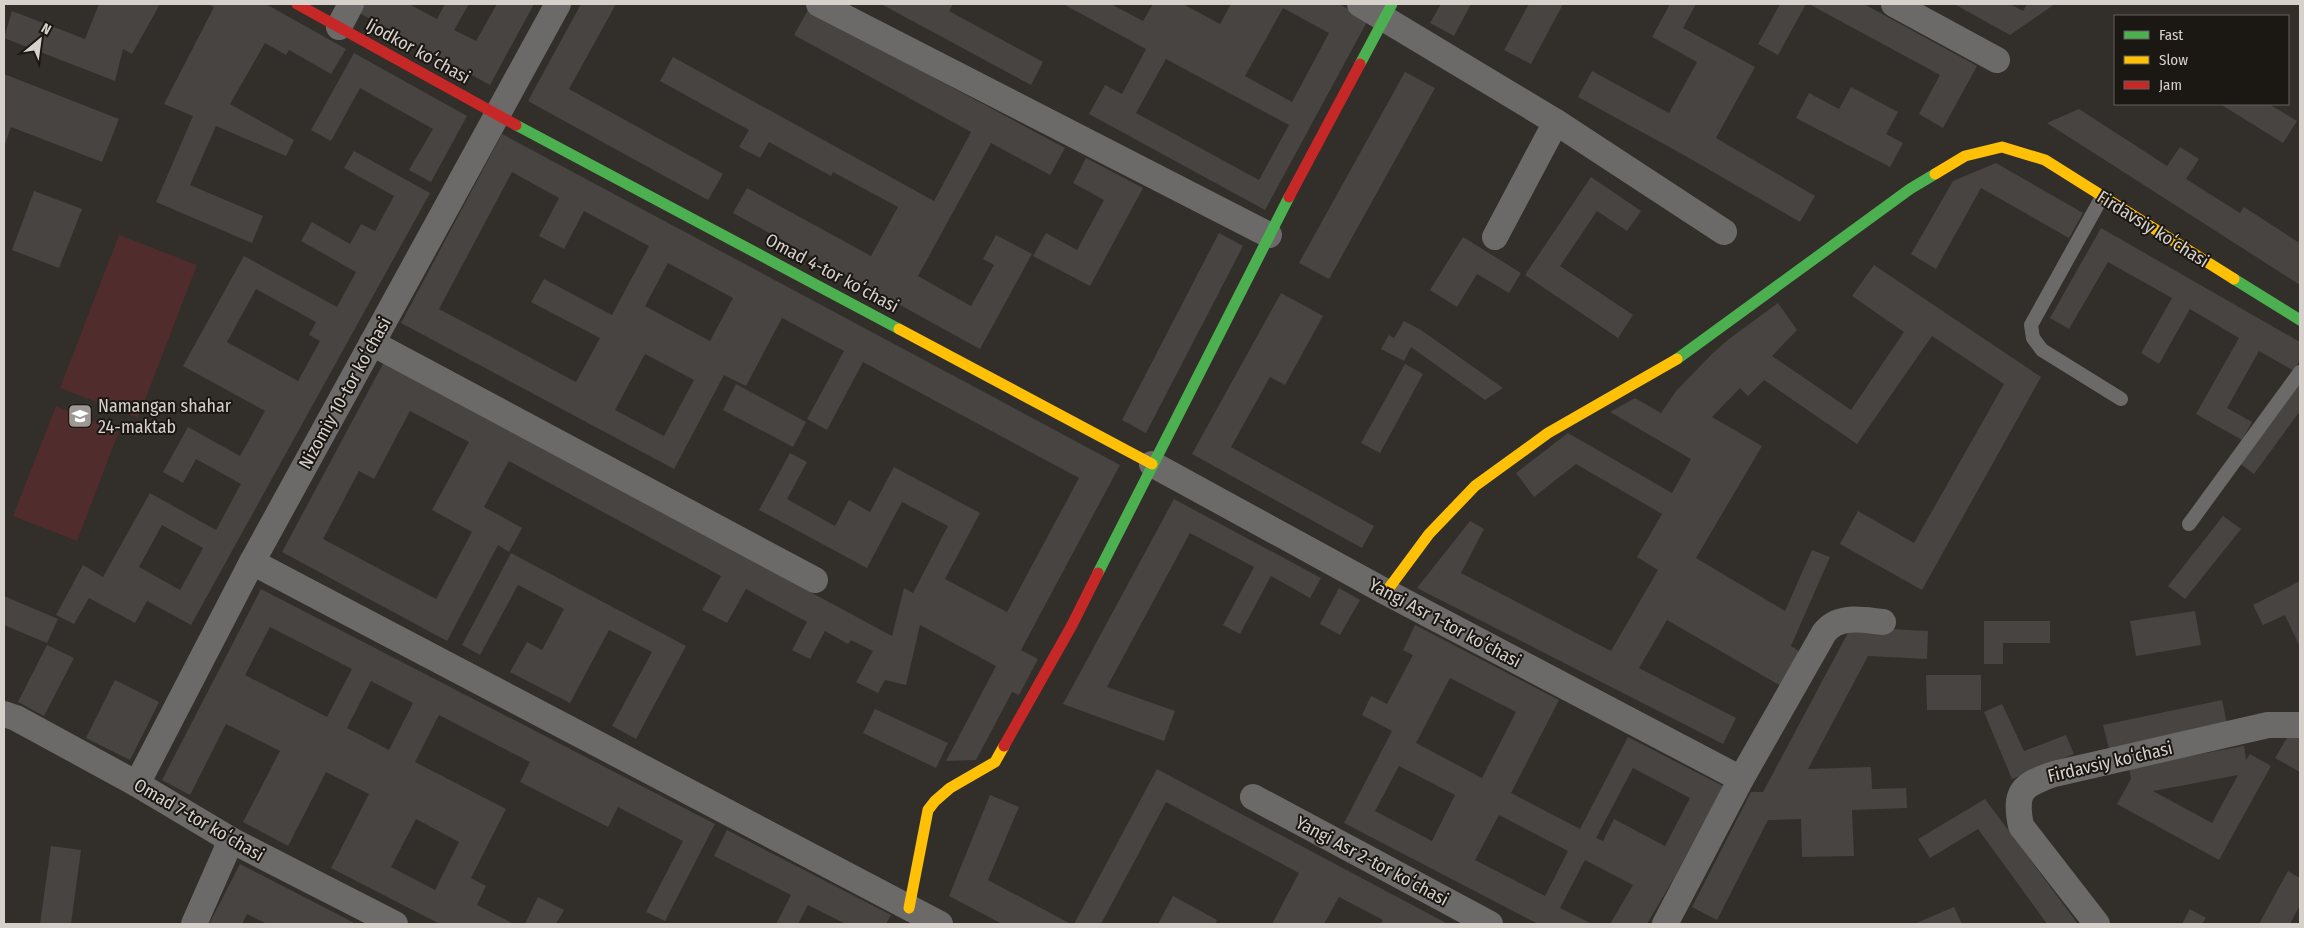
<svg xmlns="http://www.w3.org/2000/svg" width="2304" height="928" font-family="'Fira Sans Condensed',sans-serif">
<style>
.green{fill:#502c2c}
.building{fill:#484441;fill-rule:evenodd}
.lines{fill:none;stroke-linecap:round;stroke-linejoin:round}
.lane{stroke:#6c6a69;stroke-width:14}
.street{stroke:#6c6a69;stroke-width:26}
.fast{stroke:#4caf50;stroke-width:11}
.slow{stroke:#ffc107;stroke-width:11}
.jam{stroke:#c62828;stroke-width:11}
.labels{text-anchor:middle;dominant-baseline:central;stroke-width:4;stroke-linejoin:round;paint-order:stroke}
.street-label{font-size:18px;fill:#d7d1cc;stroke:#1b1713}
.poi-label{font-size:18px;fill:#d7d1cc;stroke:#1b1713;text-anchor:start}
</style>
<rect width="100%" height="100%" fill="#322e2a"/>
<g class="green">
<path d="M119,235L197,265L138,418L60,388Z"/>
<path d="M56,406L119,431L77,541L13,516Z"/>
</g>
<g class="building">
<path d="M99,4H160L132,54L123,49L115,81L4,38L12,11L85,39Z"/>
<path d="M207,4H266L346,49L331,74L289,50L286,55L265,43L230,104L294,140L286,156L216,126L190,185L263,216L252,243L156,202L193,116L164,104L214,7Z"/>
<path d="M354,4H409L437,19L445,4H469L454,30L476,41L497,4H534L490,85L352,9Z"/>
<path d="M581,4H616L569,89L723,174L708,200L528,101Z"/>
<path d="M881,4H953L949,11L1043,62L1031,85Z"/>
<path d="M1063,4H1111L1143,21L1153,4H1183L1220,24L1231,4H1339L1368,20L1265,210L1089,114L1105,85L1122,94L1146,49ZM1283,8L1329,33L1292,102L1245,76ZM1166,59L1289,125L1259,180L1136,113Z"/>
<path d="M1441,4H1471L1454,36L1430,23Z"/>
<path d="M1529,4H1563L1531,64L1504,50Z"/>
<path d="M1670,4H1696L1683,28L1755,67L1716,138L1815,196L1800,222L1682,154L1578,97L1592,71L1669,113L1697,62L1652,37Z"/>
<path d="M1780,4H1806L1778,55L1758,44Z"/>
<path d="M1809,4H1864L1977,66L1943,128L1919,114L1940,75Z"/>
<path d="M1954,4H2010L2023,11L2027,4H2055L2010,35Z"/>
<path d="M808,10L1065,148L1050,175L991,143L918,276L971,306L994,265L983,259L996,235L1032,254L980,349L733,213L747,188L871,256L898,207L833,172L831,176L769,142L760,158L739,147L749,130L660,81L673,57L934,201L971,132L794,35Z"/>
<path d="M354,53L467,116L431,182L409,170L433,129L360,88L331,141L311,130Z"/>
<path d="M1405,72L1435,88L1329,279L1299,263Z"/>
<path d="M4,74L119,119L102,162L11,127L4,147Z"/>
<path d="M1851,87L1898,112L1886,134L1903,143L1890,167L1796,118L1809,93L1839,109Z"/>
<path d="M2220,104H2269L2297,121L2283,143Z"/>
<path d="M2079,109L2167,166L2180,147L2199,159L2186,179L2240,213L2244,207L2298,242L2300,238V285L2047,123Z"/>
<path d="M502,134L1120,465L1021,650L1038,659L1019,695L1012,692L976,760L946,761L996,666L920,625L906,685L885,680L878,693L856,682L873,651L851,640L848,644L825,631L810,659L792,650L807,622L746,589L727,623L702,610L721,576L509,461L484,507L522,528L509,552L498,545L447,641L282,552L384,362L892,636L904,588L913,593L948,526L902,502L867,568L759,510L790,453L807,462L787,499L835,526L849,500L870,512L894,467L980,513L945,579L1007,612L1079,478L863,362L827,430L807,419L844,351L782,318L746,386L724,375L674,469L401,323ZM512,172L559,198L539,236L564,249L584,211L649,246L612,315L544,279L531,302L600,338L576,382L439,309ZM668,263L733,298L710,341L645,306ZM645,354L694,380L664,436L615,410ZM410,411L469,442L432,510L472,532L436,599L323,539L359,471L374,479Z"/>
<path d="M354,151L430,193L191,625L147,601L135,623L89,598L74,624L56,615L83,565L103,577L150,493L216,530L241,484L196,459L183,483L163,472L188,427L240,456L265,411L183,366L244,256L337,307L356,272L301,241L312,222L350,244L361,224L375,231L394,196L344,168ZM256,289L316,322L309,335L320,341L298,381L227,342ZM162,525L203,548L180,590L139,567Z"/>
<path d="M1086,158L1143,188L1090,286L1033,256L1046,233L1077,250L1104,200L1073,183Z"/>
<path d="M1996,163L2083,213L2069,238L1981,188L1936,269L1911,254L1953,181Z"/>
<path d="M1591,177L1641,211L1627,231L1597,211L1560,266L1633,315L1618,338L1525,275Z"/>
<path d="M34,191L82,209L59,268L12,250Z"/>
<path d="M2101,228L2300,342V360L2294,371L2259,351L2227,408L2252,422L2242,440L2196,414L2239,338L2190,309L2159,364L2141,353L2172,298L2108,262L2069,329L2050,318Z"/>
<path d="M1219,233L1243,246L1146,433L1122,420Z"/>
<path d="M1463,237L1521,273L1509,293L1477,274L1457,307L1430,290Z"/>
<path d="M1874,265L2041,377L1922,590L1840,544L1858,511L1914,543L2004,384L1932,336L1857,444L1764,380L1748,396L1740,388L1712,417L1762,446L1696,558L1785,611L1812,550L1830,557L1791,646L1805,655L1786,689L1667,620L1639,668L1736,718L1723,744L1417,588L1470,521L1484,529L1461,573L1611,651L1658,570L1637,557L1662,514L1576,464L1534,497L1516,473L1568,433L1672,493L1691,459L1610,412L1635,398L1661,413L1676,391L1713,353L1729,339L1778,303L1797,330L1772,356L1851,410L1904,332L1852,296Z"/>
<path d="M1281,293L1323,316L1285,385L1270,377L1231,447L1374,526L1362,548L1192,454Z"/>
<path d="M1404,321L1421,330L1503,388L1485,400L1411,347L1404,361L1381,349L1389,335L1394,338Z"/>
<path d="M1405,364L1423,374L1380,453L1361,443Z"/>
<path d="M2300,377V411L2254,474L2238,462Z"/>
<path d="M736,384L806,422L793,447L723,410Z"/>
<path d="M1174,499L1321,578L1310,598L1271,576L1240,634L1223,625L1254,567L1190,533L1107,687L1175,711L1164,741L1063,704Z"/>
<path d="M2223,516L2241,529L2185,599L2168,586Z"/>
<path d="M511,553L686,646L636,739L612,726L652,652L609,630L570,703L510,672L527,642L542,650L564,609L518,585L480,655L462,645Z"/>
<path d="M2300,581V647L2285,615L2263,625L2253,605Z"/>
<path d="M1339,588L1360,600L1340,635L1320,624Z"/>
<path d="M261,589L715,824L665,921L646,912L683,841L618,807L608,827L520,782L530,762L439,715L415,762L506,809L471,878L486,886L477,905L514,924H440L331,868L369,794L326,772L288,846L243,822L280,751L226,724L190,795L162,780ZM270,627L352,669L327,717L245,675ZM371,681L413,703L389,750L347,728ZM416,819L459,842L435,890L391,867Z"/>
<path d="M4,596L58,619L47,643L4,625Z"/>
<path d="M2195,611L2201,645L2136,656L2130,621Z"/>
<path d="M1984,621H2050V643H2003V664H1984Z"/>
<path d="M1415,625L1559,700L1511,793L1580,829L1628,737L1723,786L1674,878L1647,924H1610L1633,885L1585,860L1560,908L1592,924H1538L1344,823L1392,731L1362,715L1371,696L1387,704L1413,655L1403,650ZM1450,678L1516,712L1482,778L1416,743ZM1399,766L1455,795L1432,841L1375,811ZM1633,768L1690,798L1665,846L1614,819L1603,841L1596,838ZM1499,815L1568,851L1545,896L1475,860Z"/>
<path d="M1851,627L1928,631L1927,659L1868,656L1808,769L1871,767L1872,789L1906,788L1907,808L1852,810L1854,856L1802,857L1801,819L1768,820L1717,920L1692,907L1751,792H1763Z"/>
<path d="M47,645L74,658L44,716L18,702Z"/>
<path d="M1926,675H1981V710H1927Z"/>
<path d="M115,680L159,702L130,760L86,738Z"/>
<path d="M2222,700L2227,724L2109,749L2103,725Z"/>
<path d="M2002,704L2024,751L2066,735L2074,754L2012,779L1984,712Z"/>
<path d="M875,709L948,743L936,768L863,733Z"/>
<path d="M2291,731L2300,736V772L2275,758Z"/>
<path d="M2244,746L2246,760L2250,754L2271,766L2219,860L2117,804L2131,779L2129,767ZM2238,775L2212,823L2153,791Z"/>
<path d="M1157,769L1247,817L1448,924H1380L1383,920L1339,897L1324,924H1272L1299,873L1166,802L1101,924H1074Z"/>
<path d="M990,795L1019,807L988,880L1071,924H1002L949,896Z"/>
<path d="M1985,799L2078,924H2047L1978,829L1930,858L1918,839Z"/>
<path d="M727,830L891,915L886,924H846L808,905L798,924H776L791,895L714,856Z"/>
<path d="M51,846L81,850L71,924H40Z"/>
<path d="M240,864L341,916L356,924H267L247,914L242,924H209Z"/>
<path d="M2288,871L2300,878V905L2290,924H2259Z"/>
<path d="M1173,896L1217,920L1215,924H1158Z"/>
<path d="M538,897L564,910L556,924H525Z"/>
<path d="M1954,907L1962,924H1914Z"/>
<path d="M2190,909L2206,918L2202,924H2182Z"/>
</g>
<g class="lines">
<g class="lane">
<path d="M2102,197L2031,325L2033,338L2042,350L2121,399"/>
<path d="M2189,524L2300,372"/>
</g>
<g class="street">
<path d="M819,4L1269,235"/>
<path d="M1360,4L1556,122L1724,232"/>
<path d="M1894,4L1997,60"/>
<path d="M339,27L351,4"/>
<path d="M1495,237L1556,122"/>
<path d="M372,343L815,580"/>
<path d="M1152,464L1386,592L1741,779"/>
<path d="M252,562L940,924"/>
<path d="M4,714L16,718L137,784L231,840L395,924"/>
<path d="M137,784L252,562L558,4"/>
<path d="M1253,797L1490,924"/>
<path d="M194,924L231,840"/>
<path d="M1665,924L1741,779L1824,633C1838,614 1862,620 1883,622"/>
<path d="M2097,924L2021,826C2014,791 2022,785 2054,774L2268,725H2300"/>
</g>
<g class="fast">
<path d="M1360,64L1392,4"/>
<path d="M516,125L899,329"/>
<path d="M2234,279L2300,320"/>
<path d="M1677,359L1910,189L1935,174"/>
<path d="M1098,573L1289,197"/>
</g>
<g class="slow">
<path d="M1935,174L1965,156L2002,147L2045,160L2234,279"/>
<path d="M899,329L1152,464"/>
<path d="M1386,592L1429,534L1475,486L1548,433L1677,359"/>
<path d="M909,908L928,810L935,801L950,788L995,762L1004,746"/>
</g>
<g class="jam">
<path d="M297,4L516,125"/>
<path d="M1289,197L1360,64"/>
<path d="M1004,746L1072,625L1098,573"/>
</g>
</g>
<defs>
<symbol id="school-square" viewBox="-11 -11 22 22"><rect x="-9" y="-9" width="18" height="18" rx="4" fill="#9d9893" stroke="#1b1713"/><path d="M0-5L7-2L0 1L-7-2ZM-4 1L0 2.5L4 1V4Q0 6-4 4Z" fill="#fff"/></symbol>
</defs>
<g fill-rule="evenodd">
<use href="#school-square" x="66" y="402" width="28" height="28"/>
</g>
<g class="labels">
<g class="street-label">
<text transform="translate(418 51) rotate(29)">Ijodkor koʻchasi</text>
<text transform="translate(2153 229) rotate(32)">Firdavsiy koʻchasi</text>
<text transform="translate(832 273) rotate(28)">Omad 4-tor koʻchasi</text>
<text transform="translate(345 393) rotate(-61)">Nizomiy 10-tor koʻchasi</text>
<text transform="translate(1445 623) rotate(28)">Yangi Asr 1-tor koʻchasi</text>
<text transform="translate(2110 762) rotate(-13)">Firdavsiy koʻchasi</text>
<text transform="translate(199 820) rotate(30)">Omad 7-tor koʻchasi</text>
<text transform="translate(1372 861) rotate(28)">Yangi Asr 2-tor koʻchasi</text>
</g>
<g class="poi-label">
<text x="98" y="406">Namangan shahar<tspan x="98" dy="21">24-maktab</tspan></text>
</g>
</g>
<rect width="2304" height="928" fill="none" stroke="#d7d1cc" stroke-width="10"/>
<rect x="2114" y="15" width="175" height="90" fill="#1b1713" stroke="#66615d"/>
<rect x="2124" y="31" width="25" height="8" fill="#4caf50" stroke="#66615d"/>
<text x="2159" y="40" font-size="15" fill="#d7d1cc">Fast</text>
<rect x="2124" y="56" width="25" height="8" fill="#ffc107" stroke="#66615d"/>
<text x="2159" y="65" font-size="15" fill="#d7d1cc">Slow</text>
<rect x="2124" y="81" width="25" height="8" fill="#c62828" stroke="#66615d"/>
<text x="2159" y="90" font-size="15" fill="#d7d1cc">Jam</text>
<g transform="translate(40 40) rotate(29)" stroke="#1b1713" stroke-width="4" paint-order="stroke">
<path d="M0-4L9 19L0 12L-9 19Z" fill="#d7d1cc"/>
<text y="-8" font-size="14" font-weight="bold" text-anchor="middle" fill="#d7d1cc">N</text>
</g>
</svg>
